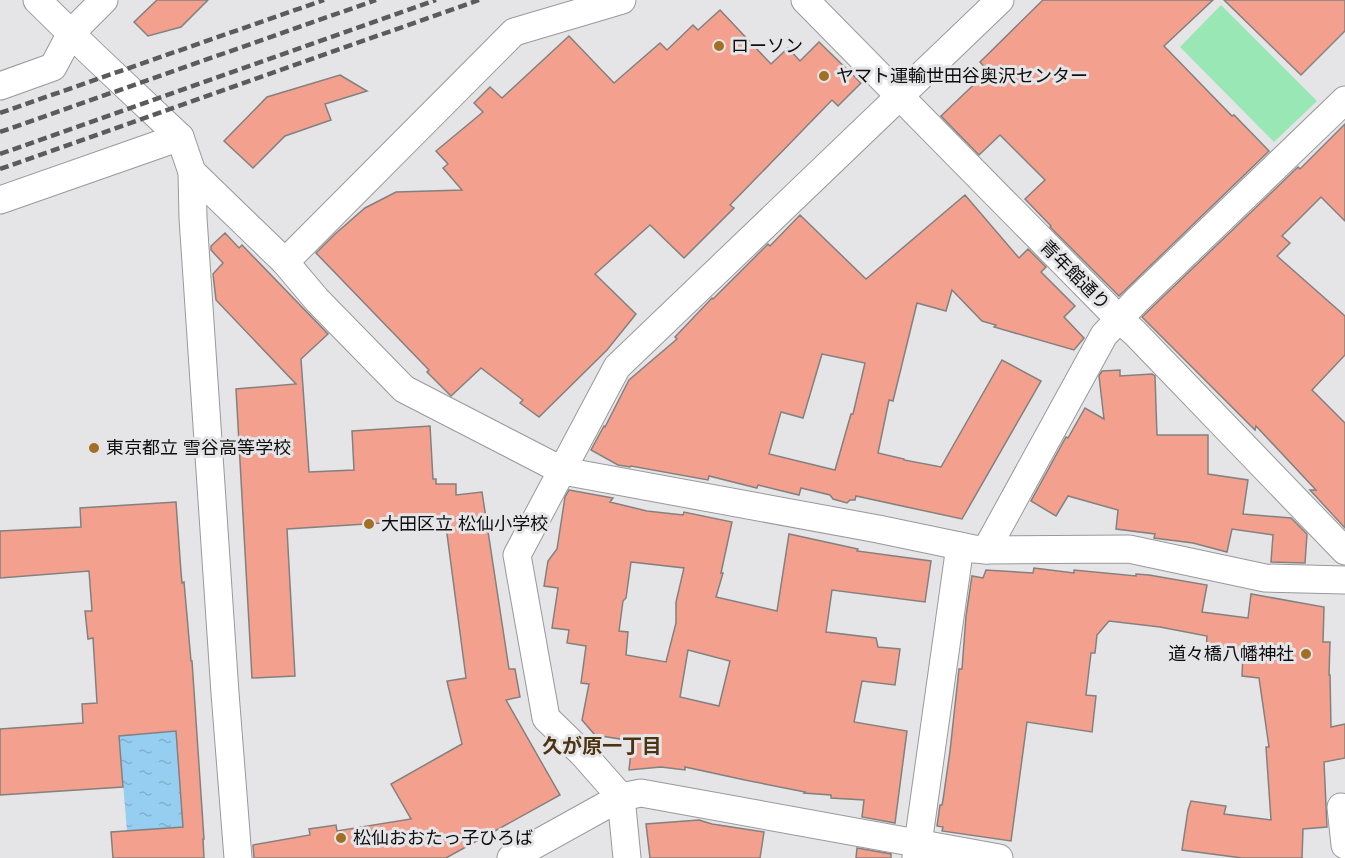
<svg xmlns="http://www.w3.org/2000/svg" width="1345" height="858" font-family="Helvetica,'Noto Sans JP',sans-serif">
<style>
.park{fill:#99e7b4}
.water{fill:url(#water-ripples)}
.building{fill:#f3a18e;stroke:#83807f;stroke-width:1.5;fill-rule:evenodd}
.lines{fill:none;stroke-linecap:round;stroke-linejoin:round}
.minor-casing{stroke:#99999c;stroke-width:29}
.minor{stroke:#fff;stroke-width:27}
.rail{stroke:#5b5b5d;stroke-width:4.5;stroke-dasharray:9 4.5;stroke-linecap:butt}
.poi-dot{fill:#a26f26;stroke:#e5e5e8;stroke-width:2}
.labels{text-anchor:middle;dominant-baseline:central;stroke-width:6;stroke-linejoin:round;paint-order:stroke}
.poi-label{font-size:18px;fill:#0e0e0f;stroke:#e5e5e8;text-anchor:start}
.street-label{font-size:18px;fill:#0e0e0f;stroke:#e5e5e8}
.neighbourhood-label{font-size:20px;font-weight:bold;fill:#4c3311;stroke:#e5e5e8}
</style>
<defs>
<pattern id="water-ripples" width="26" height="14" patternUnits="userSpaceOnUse" patternTransform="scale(1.5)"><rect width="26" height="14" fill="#96cef1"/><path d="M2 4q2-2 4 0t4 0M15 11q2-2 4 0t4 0" fill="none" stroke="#80b0cd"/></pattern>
</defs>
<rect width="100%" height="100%" fill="#e5e5e8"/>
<path class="park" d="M1221,5L1317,101L1274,142L1180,47Z"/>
<path class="water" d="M176,731L183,827L127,831L119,736Z"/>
<g class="building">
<path d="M157,0H208L181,27L148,36L134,22Z"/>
<path d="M1043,0H1213L1164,46L1232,116L1234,115L1269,151L1119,296L1050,227L1051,226L1025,199L1045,180L1000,135L979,155L941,116L988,71L980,62Z"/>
<path d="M1224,0H1345V31L1301,75Z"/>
<path d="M720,10L771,64L788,48L800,61L819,42L861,83L838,106L832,100L730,205L734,208L684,258L650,225L595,274L636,314L607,350L539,417L520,403L523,400L481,368L451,396L427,372L429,370L316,253L335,234L365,208L396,192L462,190L443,168L448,164L436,151L483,112L474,103L490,87L502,98L569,36L614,83L660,43L667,50L693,25L698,30Z"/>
<path d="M340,75L367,91L325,104L331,120L285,136L253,168L224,141L267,97Z"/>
<path d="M1345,124V221L1321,197L1282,236L1290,243L1277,256L1345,316V355L1312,390L1345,423V528L1310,490H1316L1256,426L1255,430L1142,317L1298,167L1300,169Z"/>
<path d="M965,195L1019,258L1028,249L1046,267L1041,272L1075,306L1064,317L1084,338L1074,350L994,327L996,325L982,321L952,290L946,311L917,303L893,401L889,400L878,453L904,459V460L941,467L1002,360L1041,381L962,519L856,496L855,500H850L847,503L833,499L830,495L801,488L799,495L758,485L757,488L709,476L708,480L631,466L630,467L618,465L591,450L604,426L605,427L629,380L677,339L675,337L712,298L713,299L768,244L770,246L800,215L866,279ZM822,354L865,363L853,414H851L835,470L769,454L781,412L803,418Z"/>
<path d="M225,233L239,248L242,245L328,334L301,359L309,472L354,470L352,431L430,426L433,479H436V484H456V495L482,492L509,669H515L520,697L506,700L560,795L446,858H254L253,845L310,835L309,829L336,825L337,831L411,819L391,784L462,744L447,681L466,678L445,519L287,529L295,676L252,678L236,389L296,384L216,300L213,274L223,263L211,250V246Z"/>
<path d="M1120,370V376L1152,374L1155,376L1157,435H1208V474L1248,480L1243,514L1291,518L1307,534L1305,563L1271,562L1273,535L1232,529L1227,552L1193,543L1154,538L1155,534L1116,529L1118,510L1068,496L1056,516L1031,501L1066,437L1068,438L1085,408L1104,419L1099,376L1102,371Z"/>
<path d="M569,490L613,498L610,502L647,511L683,515L684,512L732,522L721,573H723L716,597L777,611L789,534L858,549L857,551L931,561L925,602L832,590L826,632L876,638L878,647L900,649L895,685L862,681L854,722L907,731L895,823L862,817L864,800L831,798V795L804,793L805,792L745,780L685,767V770L661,767L629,770L632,741L595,735L582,720L589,684L581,683L586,646L567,643L569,630L552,628L558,588L544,586L548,561L557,549L565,497ZM631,562L684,568L676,602V623L666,662L626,655L628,632L619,631L623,601L626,598ZM688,650L730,661L719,706L680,697Z"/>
<path d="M176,502L181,572L182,583L184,582L191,661H192L204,839H203L204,858H113L111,832L183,827L176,731L119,736L123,787L0,795V729L83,723L82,704L97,703L93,638L88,639L85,611H92L89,571L0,578V531L81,527L80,508Z"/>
<path d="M1034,568L1074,573V570L1136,576V574L1149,575L1207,585L1202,612L1248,618L1251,594L1324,607L1323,642H1330L1329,675H1330L1331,727L1345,724V758L1324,762L1327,827L1303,829L1302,858H1242L1182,850L1188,810L1191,801L1226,806L1224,814L1271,820L1266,747H1269L1259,678L1242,676L1243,655L1206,650L1207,636L1160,627L1109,621L1097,635L1095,653H1091L1086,695L1096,696L1092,732L1027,722L1011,841L942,831L943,827L937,826L940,805H942L943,800L950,751L959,669H962L966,616L972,576L983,578L986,570L1033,573Z"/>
<path d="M699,820L712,824L764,832L760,858H650L646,824Z"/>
<path d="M857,848L891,854V858H856Z"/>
</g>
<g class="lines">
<defs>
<g id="minor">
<path d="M37,0L92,54L180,137L192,172L193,218L225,693L238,858"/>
<path d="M805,0L1120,320L1135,333L1345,551"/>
<path d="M0,86L53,67L71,33L104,0"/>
<path d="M192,172L285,262L317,300L404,389L563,471L878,529L974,549L986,550L1129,549L1265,578L1345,580"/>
<path d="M0,200L180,137"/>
<path d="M285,262L514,32L622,0"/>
<path d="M986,550L1104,335L1136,301L1345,100"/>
<path d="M1341,807L1345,845"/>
<path d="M511,858L621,797L641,793L999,858"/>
<path d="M627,858L621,797L582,753L546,718L517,555L617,367L1000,0"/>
<path d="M916,858L960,546"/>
</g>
</defs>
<use href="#minor" class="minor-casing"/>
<use href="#minor" class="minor"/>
<g class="rail">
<path d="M0,113L324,0"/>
<path d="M0,132L376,0"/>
<path d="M0,154L436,0"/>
<path d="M0,169L479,0"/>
</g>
</g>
<g class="poi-dot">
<circle cx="719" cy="46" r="6"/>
<circle cx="824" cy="76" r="6"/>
<circle cx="94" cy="448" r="6"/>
<circle cx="369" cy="524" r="6"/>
<circle cx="1306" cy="654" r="6"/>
<circle cx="341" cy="838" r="6"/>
</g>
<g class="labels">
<g class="poi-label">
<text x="731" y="46">ローソン</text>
<text x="836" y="76">ヤマト運輸世田谷奥沢センター</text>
<text x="106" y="448">東京都立 雪谷高等学校</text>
<text x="381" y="524">大田区立 松仙小学校</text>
<text x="1294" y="654" text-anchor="end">道々橋八幡神社</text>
<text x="353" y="838">松仙おおたっ子ひろば</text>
</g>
<g class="street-label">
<text transform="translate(1075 275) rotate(45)">青年館通り</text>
</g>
<g class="neighbourhood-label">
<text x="602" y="746">久が原一丁目</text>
</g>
</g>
</svg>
